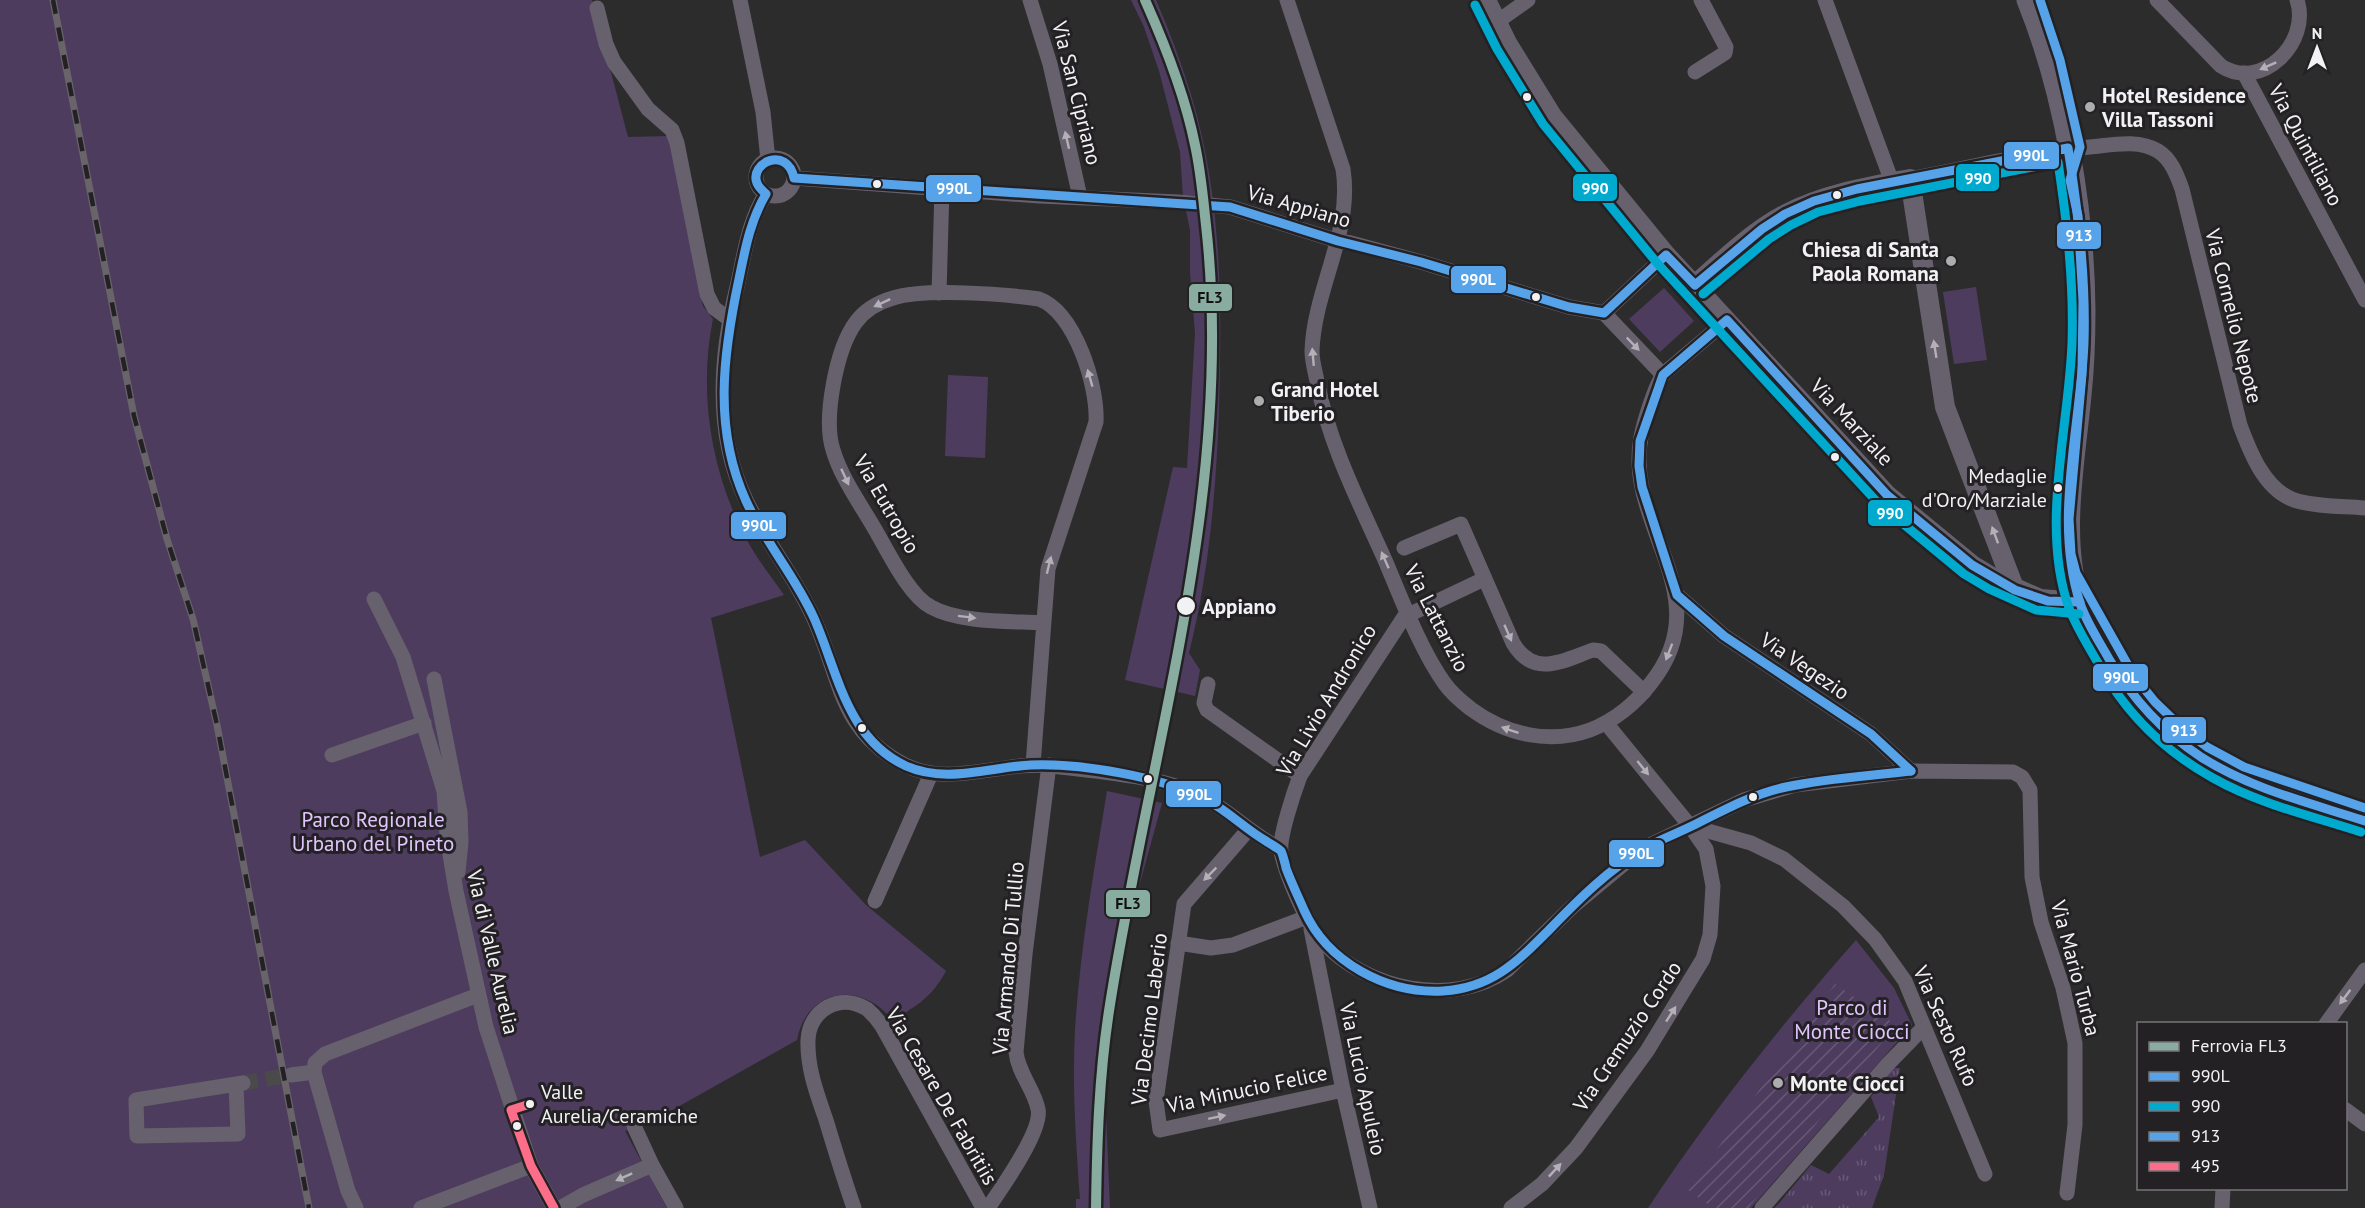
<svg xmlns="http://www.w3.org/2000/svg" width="2365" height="1208" font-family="'PT Sans',sans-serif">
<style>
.grass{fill:url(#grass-tufts)}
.park{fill:#4e3c5f}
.garden{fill:url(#garden-furrows)}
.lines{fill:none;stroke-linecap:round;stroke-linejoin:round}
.minor-tunnel{stroke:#4a4a4b;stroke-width:15;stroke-dasharray:15 8;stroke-linecap:butt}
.minor{stroke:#67616d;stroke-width:15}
.tertiary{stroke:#67616d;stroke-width:20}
.secondary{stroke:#686270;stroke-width:21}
.rail-casing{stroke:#686469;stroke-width:7}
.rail{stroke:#232124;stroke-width:4.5;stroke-dasharray:14;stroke-linecap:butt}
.bus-1-casing{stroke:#232124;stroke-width:14}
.bus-2-casing{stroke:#232124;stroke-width:14}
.bus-3-casing{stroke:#232124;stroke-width:14}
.bus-4-casing{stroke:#232124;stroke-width:14}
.bus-1{stroke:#57a3e9;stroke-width:9}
.bus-2{stroke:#00a9ce;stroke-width:9}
.bus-3{stroke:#57a3e9;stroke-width:9}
.bus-4{stroke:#fb6d88;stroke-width:9}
.rail-1-casing{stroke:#232124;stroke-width:15}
.rail-1{stroke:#88aca0;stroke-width:10}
.oneway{fill:#b3b0b7}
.bus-dot{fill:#f2f1f3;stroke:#232124;stroke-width:2}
.poi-dot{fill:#adacae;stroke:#232124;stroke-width:2}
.labels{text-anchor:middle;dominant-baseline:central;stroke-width:6;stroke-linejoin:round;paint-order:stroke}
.bus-label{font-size:20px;fill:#f2f1f3;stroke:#232124;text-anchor:end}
.street-label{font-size:21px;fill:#f2f1f3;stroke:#232124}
.poi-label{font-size:21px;font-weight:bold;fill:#f2f1f3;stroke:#232124;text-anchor:start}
.stop-label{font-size:21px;font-weight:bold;fill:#f2f1f3;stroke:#232124;text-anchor:start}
.park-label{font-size:21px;fill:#e2c4fe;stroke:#232124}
.line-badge{stroke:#232124;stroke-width:2}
.badge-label{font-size:16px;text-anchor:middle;font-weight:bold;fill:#fff}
.pale-badge-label{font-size:16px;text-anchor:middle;font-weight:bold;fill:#111}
</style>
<defs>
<pattern id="grass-tufts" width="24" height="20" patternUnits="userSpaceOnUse" patternTransform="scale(1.5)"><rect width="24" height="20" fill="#4e3c5f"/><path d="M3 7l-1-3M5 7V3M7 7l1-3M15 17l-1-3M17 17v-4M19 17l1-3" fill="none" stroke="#685976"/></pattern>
<pattern id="garden-furrows" width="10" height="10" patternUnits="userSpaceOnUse" patternTransform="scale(1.5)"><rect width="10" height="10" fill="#4e3c5f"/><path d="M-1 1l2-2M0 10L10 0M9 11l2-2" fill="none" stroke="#685976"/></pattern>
</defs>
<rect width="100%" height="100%" fill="#2c2c2d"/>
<path class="grass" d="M1893,1068H1900L1884,1175L1872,1208H1775L1811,1165L1829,1174L1879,1117L1871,1097Z"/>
<g class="park">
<path d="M0,0H592L628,137L669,136L703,306L713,319C698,392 711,473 746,538C756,558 771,576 784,595L711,618L760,857L805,840L866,905L946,971C940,982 932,993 922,1001C908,1013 906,1007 898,1028C891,1019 885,1010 875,1004C840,982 804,1001 797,1040L651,1122L625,1131L667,1208H0Z"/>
<path d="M1131,0H1156C1170,32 1182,65 1192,98C1222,199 1222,305 1219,410C1216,491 1209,573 1189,653L1200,670L1195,696L1125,680L1173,467L1187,468L1195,333L1190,273V230L1183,197L1180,152L1159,71L1144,27Z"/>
<path d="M1976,287L1987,360L1954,364L1943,292Z"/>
<path d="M1664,288L1694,321L1660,352L1629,319Z"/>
<path d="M948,375L988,377L985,458L945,456Z"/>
<path d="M1107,791L1162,803L1129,923L1105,1090L1110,1208H1076V1199H1080C1076,1143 1072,1087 1075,1030C1080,950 1094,870 1107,791Z"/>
<path d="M1856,940L1894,988L1912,1025L1751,1208H1648C1710,1114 1781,1025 1856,940Z"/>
</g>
<path class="garden" d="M1835,984L1896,1025L1748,1208H1713L1688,1190Z"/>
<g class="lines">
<path class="minor-tunnel" d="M243,1083L291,1075"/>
<g class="minor">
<path d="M740,0L763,112L768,160"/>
<path d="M1030,0L1050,64L1080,197"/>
<path d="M1287,0L1343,169C1353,232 1314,289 1312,351C1312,361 1315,371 1317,381C1329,444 1359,502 1385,560C1401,598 1421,651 1445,684C1452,694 1462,702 1471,709C1505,734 1549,745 1590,730C1614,721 1636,703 1651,683C1721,596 1624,526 1641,437C1644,422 1655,386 1663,375C1668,369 1676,364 1681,359C1697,346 1712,333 1727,320"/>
<path d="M1825,0L1892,182"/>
<path d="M2157,0L2221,66C2262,92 2311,42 2297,0"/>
<path d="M597,8L606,44L614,62L648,109L672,130L677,143L707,294L714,308L729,319"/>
<path d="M1497,22L1528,0"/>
<path d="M1695,72L1725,53L1726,47L1701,0"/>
<path d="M2244,73L2365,300"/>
<circle cx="775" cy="177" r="19"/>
<path d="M794,178L1040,196L1178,202L1230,207L1338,241L1351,243L1421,262L1569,307L1604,313"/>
<path d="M1910,179C1970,168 2029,152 2090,147C2112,145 2138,139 2158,151C2171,159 2177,175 2182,189L2240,425C2250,452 2264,489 2294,500C2316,507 2342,506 2365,508"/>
<path d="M766,194C748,221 744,257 737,287C720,356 714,434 746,500C766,542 796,578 815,621C841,680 840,732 905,765C950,788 1004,760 1052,766C1096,771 1159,776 1199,795C1228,809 1251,834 1280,849"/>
<path d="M939,293L942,188"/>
<path d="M1604,313L1663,375"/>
<path d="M1604,313L1666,255"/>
<path d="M1404,548L1461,524L1513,643C1534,679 1564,660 1593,650L1601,651L1644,692"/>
<path d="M1484,579L1404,617L1300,776C1294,792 1279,837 1281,851C1285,873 1308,927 1323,942C1367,990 1452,1008 1507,970L1572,907L1631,858L1652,844L1744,800L1795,785L1911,771L2013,772L2022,777L2030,790L2032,877L2041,922L2063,988L2075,1043V1125L2067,1193"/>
<path d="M1677,595L1724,636L1871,734L1911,771"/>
<path d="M374,599L403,657L444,791L447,836L456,891L486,1027L531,1166L554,1208"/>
<path d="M434,679L460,812L461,842L458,872"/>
<path d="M1208,684L1204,703L1207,710L1300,776"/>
<path d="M332,755L424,723"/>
<path d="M1033,765L1048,569L1096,422C1098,386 1075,312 1039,299C1004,294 925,288 893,298C879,302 865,310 856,322C836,349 823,419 833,450C841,477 859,502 873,526C887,549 908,595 931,607C959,623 1011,621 1043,623"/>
<path d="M1690,826L1751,843L1784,859L1843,906L1875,939L1905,981L1985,1174"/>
<path d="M1248,830L1184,904L1156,1101L1160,1130L1343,1090"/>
<path d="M875,901L931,774"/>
<path d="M1311,929L1343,1090L1370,1208"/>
<path d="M1178,943L1211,948L1233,945L1307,917"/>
<path d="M2326,1024L2365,970"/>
<path d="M291,1075L314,1072"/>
<path d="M236,1084L238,1134L137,1136L136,1100L243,1083"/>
<path d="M2346,1110L2365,1124"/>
<path d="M634,1126L652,1165"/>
<path d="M356,1208L348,1191L314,1072L315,1063L325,1054L478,995"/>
<path d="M421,1208L531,1166"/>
<path d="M560,1208L583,1195L652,1165L676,1208"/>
<path d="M854,1208C844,1179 835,1150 826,1120C817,1094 807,1068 808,1040C809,1010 840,992 867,1009C873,1014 878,1020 882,1026L983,1208"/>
<path d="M988,1208C1001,1189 1043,1130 1038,1109C1034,1089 1018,1073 1016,1052L1025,954L1049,765"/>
<path d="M1511,1208L1542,1184L1576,1148L1647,1051L1703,959L1710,935L1713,886L1706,849L1690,826L1606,723"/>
<path d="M1762,1208L1888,1064L1923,1028"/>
<path d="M2222,1208L2223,1188"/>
</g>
<g class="tertiary">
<path d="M1486,0L1507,43L1552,116L1666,255L1887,495L1972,565L1995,579L2040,599L2080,602"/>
<path d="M1695,285C1723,260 1752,232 1786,214C1824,194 1867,187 1910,179L1945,407L2015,590"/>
</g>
<path class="secondary" d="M2027,0C2065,94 2084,210 2085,310C2085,338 2084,367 2081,395C2075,460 2059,538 2080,602C2086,620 2097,638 2106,655C2129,696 2161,729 2200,756C2248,789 2310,802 2365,821"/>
<defs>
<path id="rail" d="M53,0L134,416L167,539L193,619L217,725L309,1208"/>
</defs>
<use href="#rail" class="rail-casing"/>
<use href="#rail" class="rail"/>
<defs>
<g id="bus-1">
<path d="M1911,771C1869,776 1827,778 1786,787C1753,794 1724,810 1694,825C1678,833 1661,839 1645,848C1609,869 1578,900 1549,930C1517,962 1492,988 1443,991C1386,994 1327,962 1304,910C1298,896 1291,882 1286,868C1286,867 1282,852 1281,851C1281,850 1267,842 1266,841C1245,829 1228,811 1207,800C1164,777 1080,763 1031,765C990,767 946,784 906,766C846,738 838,672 814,618C795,576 765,542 746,501C713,429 723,354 739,279C745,250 750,221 766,194C763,191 758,187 757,183C749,163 787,145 794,178L1230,207L1338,241L1421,262L1569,307L1604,313L1666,255L1695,285L1762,229L1785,214L1814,201L1857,189L2068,148C2078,212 2086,277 2084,342C2081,427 2053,519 2080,603C2086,622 2099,641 2109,659C2132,698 2163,732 2201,757C2251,789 2310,803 2365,821"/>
<path d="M1911,771L1871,734L1724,636L1677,595L1642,487L1639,466L1640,441L1663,375L1727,320L1887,495L1972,565L2015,590L2048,601L2080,602"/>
</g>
<g id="bus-2">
<path d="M1475,5L1497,49L1543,124L1657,263L1878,503L1964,574L1989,589L2036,610L2079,614"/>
<path d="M1703,294L1769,239L1791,225L1818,212L1860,201L2058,162C2067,222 2074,282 2072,343C2069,427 2040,527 2069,608C2077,629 2090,649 2101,668C2127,714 2166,752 2213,778C2259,804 2312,816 2361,832"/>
</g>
<path id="bus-3" d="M2040,0L2060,60L2080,147L2070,180L2078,216L2083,301L2082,374L2069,519L2071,554L2076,573L2134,676L2155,702L2183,729L2207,747L2244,767L2365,808"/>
<path id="bus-4" d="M530,1104L511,1110L531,1166L554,1208"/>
</defs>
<use href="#bus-1" class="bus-1-casing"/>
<use href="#bus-2" class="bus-2-casing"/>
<use href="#bus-3" class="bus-3-casing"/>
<use href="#bus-4" class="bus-4-casing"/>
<use href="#bus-1" class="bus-1"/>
<use href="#bus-2" class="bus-2"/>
<use href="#bus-3" class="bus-3"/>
<use href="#bus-4" class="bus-4"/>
<defs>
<path id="rail-1" d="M1096,1208C1097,1142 1099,1076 1109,1011C1149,751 1236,490 1206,225C1203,198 1201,172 1195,145C1185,95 1166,47 1145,0"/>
</defs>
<use href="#rail-1" class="rail-1-casing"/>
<use href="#rail-1" class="rail-1"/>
</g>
<defs><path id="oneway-solid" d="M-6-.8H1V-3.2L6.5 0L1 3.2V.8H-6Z" transform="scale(1.5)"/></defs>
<g class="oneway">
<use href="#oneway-solid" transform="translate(2268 66) rotate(156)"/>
<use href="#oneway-solid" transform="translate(1067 140) rotate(-103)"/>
<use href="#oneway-solid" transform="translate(882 303) rotate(155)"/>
<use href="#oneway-solid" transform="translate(1633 344) rotate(46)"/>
<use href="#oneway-solid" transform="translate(1935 349) rotate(-99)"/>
<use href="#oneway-solid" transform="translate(1313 357) rotate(-95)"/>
<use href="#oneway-solid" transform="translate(1090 378) rotate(-106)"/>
<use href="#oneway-solid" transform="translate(845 477) rotate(65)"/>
<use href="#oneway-solid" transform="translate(1995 535) rotate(-110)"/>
<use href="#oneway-solid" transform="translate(1385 560) rotate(-114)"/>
<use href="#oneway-solid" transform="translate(1049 565) rotate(-76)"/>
<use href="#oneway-solid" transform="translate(967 617) rotate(7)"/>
<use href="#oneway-solid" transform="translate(1508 633) rotate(66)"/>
<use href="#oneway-solid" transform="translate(1669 652) rotate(111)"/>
<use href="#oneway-solid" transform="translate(1510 730) rotate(-161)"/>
<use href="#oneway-solid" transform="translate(1643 768) rotate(51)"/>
<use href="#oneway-solid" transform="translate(1210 874) rotate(135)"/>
<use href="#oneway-solid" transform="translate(2345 997) rotate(127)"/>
<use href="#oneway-solid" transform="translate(1671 1014) rotate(-57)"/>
<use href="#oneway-solid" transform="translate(1217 1117) rotate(-12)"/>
<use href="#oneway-solid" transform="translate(1555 1170) rotate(-47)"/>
<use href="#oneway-solid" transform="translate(624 1177) rotate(156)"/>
</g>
<g class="bus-dot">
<circle cx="1527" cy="97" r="5"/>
<circle cx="877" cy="184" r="5"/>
<circle cx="1837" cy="195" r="5"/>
<circle cx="1536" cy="297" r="5"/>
<circle cx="1835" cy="457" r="5"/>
<circle cx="2058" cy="488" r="5"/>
<circle cx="1186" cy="606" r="10"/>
<circle cx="862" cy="728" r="5"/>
<circle cx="1148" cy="779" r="5"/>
<circle cx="1753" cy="797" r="5"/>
<circle cx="530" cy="1104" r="5"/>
<circle cx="517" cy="1126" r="5"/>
</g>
<g class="poi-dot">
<circle cx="2090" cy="107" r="6"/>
<circle cx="1951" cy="261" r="6"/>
<circle cx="1259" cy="401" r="6"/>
<circle cx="1778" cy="1083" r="6"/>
</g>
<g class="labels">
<g class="bus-label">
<text x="2047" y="476">Medaglie<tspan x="2047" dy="24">d'Oro/Marziale</tspan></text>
<text x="541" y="1092" text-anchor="start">Valle<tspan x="541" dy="24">Aurelia/Ceramiche</tspan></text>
</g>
<g class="street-label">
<text transform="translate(1077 93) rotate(76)">Via San Cipriano</text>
<text transform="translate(2306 145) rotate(62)">Via Quintiliano</text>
<text transform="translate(1299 206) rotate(16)">Via Appiano</text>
<text transform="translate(2234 316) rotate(76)">Via Cornelio Nepote</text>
<text transform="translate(1852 422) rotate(47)">Via Marziale</text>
<text transform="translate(887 504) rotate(60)">Via Eutropio</text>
<text transform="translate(1437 618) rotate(63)">Via Lattanzio</text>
<text transform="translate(1805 666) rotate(34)">Via Vegezio</text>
<text transform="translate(1326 700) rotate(-59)">Via Livio Andronico</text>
<text transform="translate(493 952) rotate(77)">Via di Valle Aurelia</text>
<text transform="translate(1008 958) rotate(-85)">Via Armando Di Tullio</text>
<text transform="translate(2076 968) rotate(75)">Via Mario Turba</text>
<text transform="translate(1149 1019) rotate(-83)">Via Decimo Laberio</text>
<text transform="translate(1946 1026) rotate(66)">Via Sesto Rufo</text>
<text transform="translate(1627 1036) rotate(-56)">Via Cremuzio Cordo</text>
<text transform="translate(1363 1079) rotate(78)">Via Lucio Apuleio</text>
<text transform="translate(1247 1089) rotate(-12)">Via Minucio Felice</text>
<text transform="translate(942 1096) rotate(60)">Via Cesare De Fabritiis</text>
</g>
<g class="poi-label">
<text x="2102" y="95">Hotel Residence<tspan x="2102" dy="24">Villa Tassoni</tspan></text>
<text x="1939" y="249" text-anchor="end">Chiesa di Santa<tspan x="1939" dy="24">Paola Romana</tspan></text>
<text x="1271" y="389">Grand Hotel<tspan x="1271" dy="24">Tiberio</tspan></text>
<text x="1790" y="1083">Monte Ciocci</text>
</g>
<g class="stop-label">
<text x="1202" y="606">Appiano</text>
</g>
<g class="park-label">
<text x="373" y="819">Parco Regionale<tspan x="373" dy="24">Urbano del Pineto</tspan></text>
<text x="1852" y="1007">Parco di<tspan x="1852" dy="24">Monte Ciocci</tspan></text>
</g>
</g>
<g class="line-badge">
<rect x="2003" y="141" width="57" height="29" rx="6" fill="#57a3e9"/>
<rect x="1955" y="163" width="45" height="29" rx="6" fill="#00a9ce"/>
<rect x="1572" y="173" width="46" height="29" rx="6" fill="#00a9ce"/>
<rect x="925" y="174" width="57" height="29" rx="6" fill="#57a3e9"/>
<rect x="2056" y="221" width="46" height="29" rx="6" fill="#57a3e9"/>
<rect x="1450" y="265" width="57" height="29" rx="6" fill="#57a3e9"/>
<rect x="1188" y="283" width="45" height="29" rx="6" fill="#88aca0"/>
<rect x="1867" y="499" width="46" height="28" rx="6" fill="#00a9ce"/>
<rect x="730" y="511" width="57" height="29" rx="6" fill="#57a3e9"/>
<rect x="2092" y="663" width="57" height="29" rx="6" fill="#57a3e9"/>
<rect x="2161" y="716" width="46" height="28" rx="6" fill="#57a3e9"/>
<rect x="1165" y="780" width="57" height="28" rx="6" fill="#57a3e9"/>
<rect x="1608" y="839" width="57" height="29" rx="6" fill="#57a3e9"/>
<rect x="1105" y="889" width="46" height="29" rx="6" fill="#88aca0"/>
</g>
<g class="badge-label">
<text x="2031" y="161">990L</text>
<text x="1978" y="184">990</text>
<text x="1595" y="194">990</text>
<text x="954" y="194">990L</text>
<text x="2079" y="241">913</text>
<text x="1478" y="285">990L</text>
<text x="1890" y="519">990</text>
<text x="759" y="531">990L</text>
<text x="2121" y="683">990L</text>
<text x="2184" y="736">913</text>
<text x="1194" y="800">990L</text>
<text x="1636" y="859">990L</text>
</g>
<g class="pale-badge-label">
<text x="1210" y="303">FL3</text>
<text x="1128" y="909">FL3</text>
</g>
<rect x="2137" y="1022" width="210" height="168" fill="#232124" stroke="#767477" stroke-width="1.5"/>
<rect x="2149" y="1042" width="30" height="9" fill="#88aca0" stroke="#767477" stroke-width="1.5"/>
<text x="2191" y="1052" font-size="18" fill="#f2f1f3">Ferrovia FL3</text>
<rect x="2149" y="1072" width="30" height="9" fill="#57a3e9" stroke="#767477" stroke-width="1.5"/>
<text x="2191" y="1082" font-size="18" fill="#f2f1f3">990L</text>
<rect x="2149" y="1102" width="30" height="9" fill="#00a9ce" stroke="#767477" stroke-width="1.5"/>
<text x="2191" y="1112" font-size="18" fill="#f2f1f3">990</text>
<rect x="2149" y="1132" width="30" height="9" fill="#57a3e9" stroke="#767477" stroke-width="1.5"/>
<text x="2191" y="1142" font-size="18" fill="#f2f1f3">913</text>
<rect x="2149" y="1162" width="30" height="9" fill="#fb6d88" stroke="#767477" stroke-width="1.5"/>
<text x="2191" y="1172" font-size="18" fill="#f2f1f3">495</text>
<g transform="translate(2317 48)" stroke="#232124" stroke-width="4.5" paint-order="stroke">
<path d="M0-4.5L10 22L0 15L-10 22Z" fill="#f2f1f3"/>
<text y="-9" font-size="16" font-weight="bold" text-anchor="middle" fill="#f2f1f3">N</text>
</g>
</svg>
